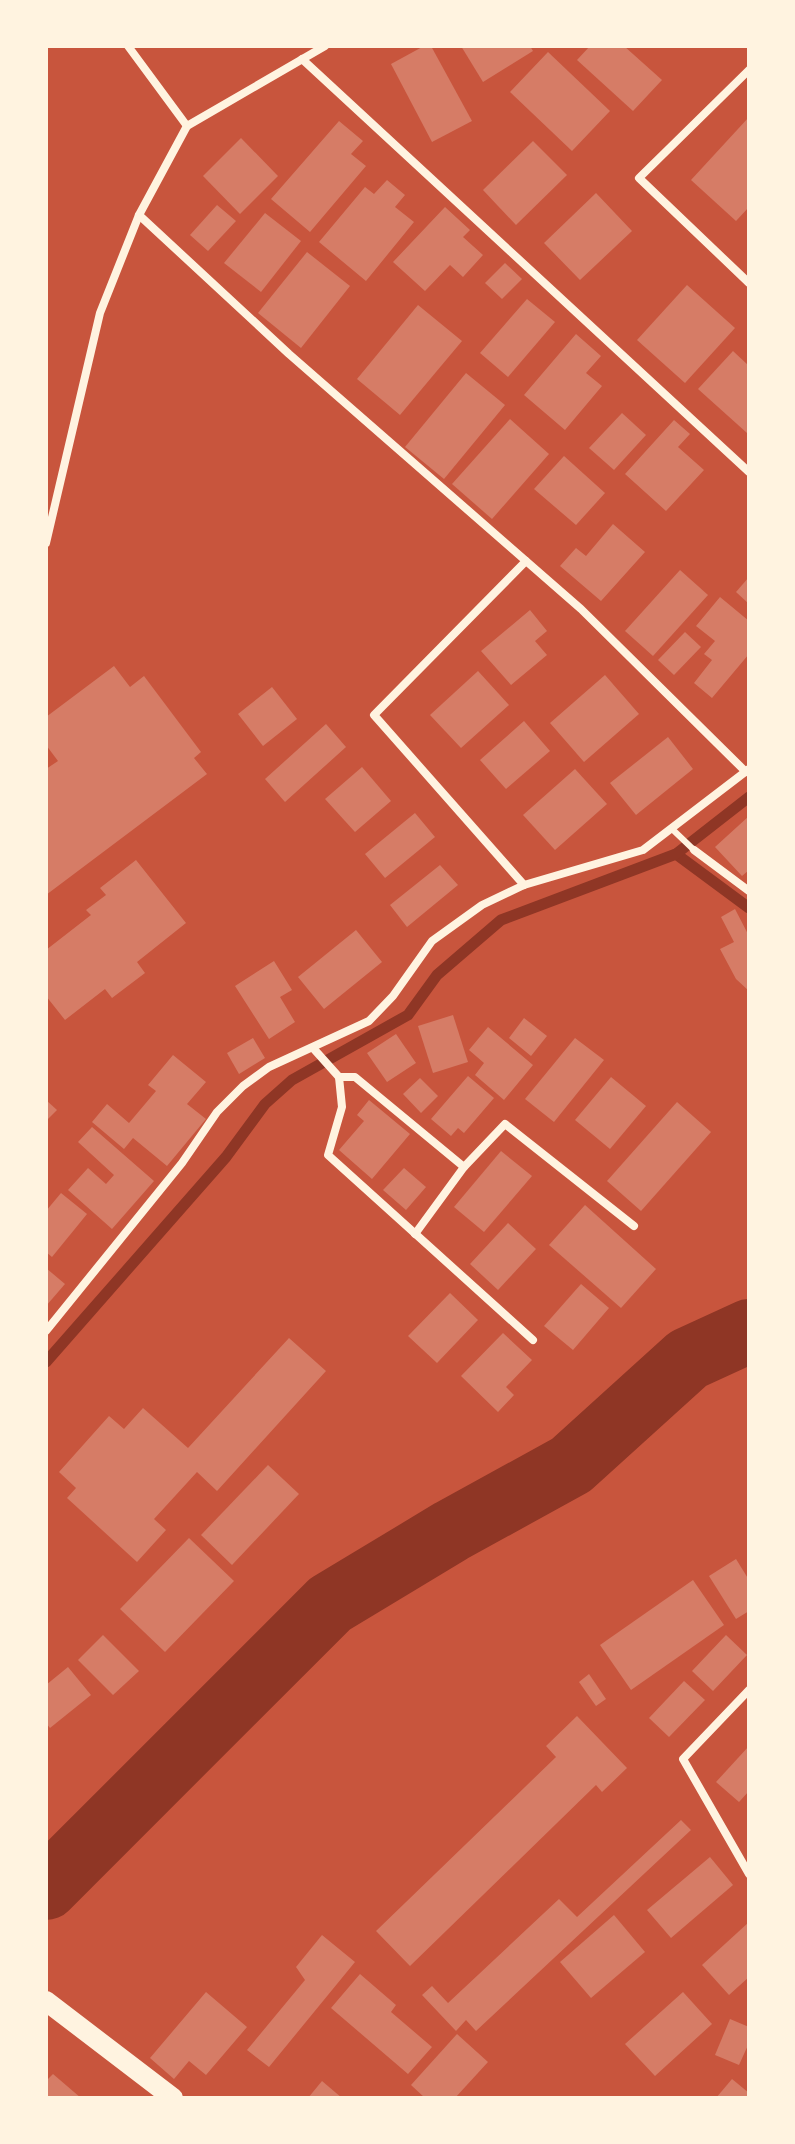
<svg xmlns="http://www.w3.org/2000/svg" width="795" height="2144" font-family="'Varela Round',sans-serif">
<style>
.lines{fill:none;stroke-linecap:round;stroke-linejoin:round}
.stream{stroke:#8f3625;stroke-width:11}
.river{stroke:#8f3625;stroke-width:64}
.building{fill:#d67c66}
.service{stroke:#fff3e0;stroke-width:6}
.minor{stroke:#fff3e0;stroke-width:8}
.primary{stroke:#fff3e0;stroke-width:20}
</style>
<rect width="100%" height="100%" fill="#c8553d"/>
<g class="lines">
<g class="stream">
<path d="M676,854L749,908"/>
<path d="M46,1362L226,1157L265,1104L292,1080L408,1015L437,975L501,920L676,854L749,797"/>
</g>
<path class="river" d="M46,1888L330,1604L451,1531L571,1465L688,1359L749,1331"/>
</g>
<g class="building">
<path d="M424,46H431L472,121L432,142L391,64Z"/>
<path d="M461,46H530L533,51L483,82Z"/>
<path d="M590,46H624L662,80L633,111L577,60Z"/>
<path d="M548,52L610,111L572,151L510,92Z"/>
<path d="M749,117V207L736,221L691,180Z"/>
<path d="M339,121L363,141L351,154L366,166L310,232L271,199Z"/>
<path d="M241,138L278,176L240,214L203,176Z"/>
<path d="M533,141L567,175L516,225L483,190Z"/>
<path d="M387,180L405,195L395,207L414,222L366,281L319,242L365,187L374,194Z"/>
<path d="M596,193L632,231L580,280L544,243Z"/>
<path d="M217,205L236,221L208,251L190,235Z"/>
<path d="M445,207L470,230L463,237L483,255L463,277L450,265L425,291L393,262Z"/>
<path d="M265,213L301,241L261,292L224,263Z"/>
<path d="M307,252L350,286L301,348L258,313Z"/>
<path d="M505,263L522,279L502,299L485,283Z"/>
<path d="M687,285L735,328L685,383L637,340Z"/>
<path d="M527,299L555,322L508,377L480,353Z"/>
<path d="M418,305L462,341L400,415L357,379Z"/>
<path d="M576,334L601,356L586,373L602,386L565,430L524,395Z"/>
<path d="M733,351L749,366L747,433L698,389Z"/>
<path d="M466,373L505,405L444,479L405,447Z"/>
<path d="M622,413L646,435L614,470L589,448Z"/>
<path d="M510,419L549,454L492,519L452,484Z"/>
<path d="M674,420L690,434L678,447L704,470L666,511L625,474Z"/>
<path d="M564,456L605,493L576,525L534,489Z"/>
<path d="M613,524L645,552L601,601L560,566L576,548L586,556Z"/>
<path d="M680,570L708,595L653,656L625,631Z"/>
<path d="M749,577V604L736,592Z"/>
<path d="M720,597L749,621V654L712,698L694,683L712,660L704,654L715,641L696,626Z"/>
<path d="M530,610L547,631L535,641L547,655L511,685L481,651Z"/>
<path d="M685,632L701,647L674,675L658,660Z"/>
<path d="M114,666L130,687L144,676L201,752L194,758L207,774L46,895V769L58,761L46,745V717Z"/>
<path d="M478,671L509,705L461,748L430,715Z"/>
<path d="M605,675L639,714L584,762L550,723Z"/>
<path d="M272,687L297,719L263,746L238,714Z"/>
<path d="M524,721L550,751L506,789L480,760Z"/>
<path d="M326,724L346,747L285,802L265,779Z"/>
<path d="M668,737L693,769L636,815L610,783Z"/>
<path d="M362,767L391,801L355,832L325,799Z"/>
<path d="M575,769L607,804L555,850L523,815Z"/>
<path d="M415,813L435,837L385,878L365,854Z"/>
<path d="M749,816V870L742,876L715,847Z"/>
<path d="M136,860L186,923L137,962L145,973L112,998L105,989L65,1020L46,996V950L91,915L86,910L106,895L100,888Z"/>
<path d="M440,865L458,885L407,927L390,905Z"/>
<path d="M735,909L749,936V991L736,979L720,949L734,942L721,917Z"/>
<path d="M356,930L382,962L324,1009L298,977Z"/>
<path d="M274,961L292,990L280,997L295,1022L269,1039L235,986Z"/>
<path d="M453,1015L468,1062L433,1073L418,1026Z"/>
<path d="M524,1018L547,1036L531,1056L509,1038Z"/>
<path d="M488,1027L533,1065L504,1100L475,1075L484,1063L469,1050Z"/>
<path d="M396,1034L416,1063L387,1082L367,1053Z"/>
<path d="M253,1038L265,1058L239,1074L227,1053Z"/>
<path d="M575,1038L604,1060L554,1122L525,1099Z"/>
<path d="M173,1055L206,1082L187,1104L206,1119L167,1166L133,1138L124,1149L92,1122L107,1104L129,1123L156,1091L148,1085Z"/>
<path d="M468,1076L494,1098L464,1133L458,1128L451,1136L431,1119Z"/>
<path d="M611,1077L646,1106L610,1149L575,1120Z"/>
<path d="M420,1078L438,1096L421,1113L403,1094Z"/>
<path d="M46,1100L57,1110L46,1121Z"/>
<path d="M369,1100L410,1134L372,1179L339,1150L364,1121L357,1115Z"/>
<path d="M677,1102L711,1132L641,1211L607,1181Z"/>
<path d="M92,1127L154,1181L112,1229L68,1190L88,1168L106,1184L114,1175L78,1142Z"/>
<path d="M501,1151L532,1176L484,1232L454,1207Z"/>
<path d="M404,1168L426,1187L406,1210L383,1190Z"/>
<path d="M61,1193L87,1214L52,1257L46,1252V1211Z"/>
<path d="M585,1205L656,1269L621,1308L549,1245Z"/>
<path d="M508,1223L536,1249L498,1290L470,1264Z"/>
<path d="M46,1268L65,1284L46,1306Z"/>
<path d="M581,1284L609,1308L573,1350L544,1326Z"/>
<path d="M450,1293L478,1320L437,1363L408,1336Z"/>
<path d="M503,1333L532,1360L506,1387L514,1395L498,1412L461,1376Z"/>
<path d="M289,1338L326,1371L217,1491L197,1472L154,1519L166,1530L137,1562L67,1498L76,1488L59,1472L109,1416L124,1429L143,1408L188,1448Z"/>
<path d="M268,1465L299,1494L232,1565L201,1535Z"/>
<path d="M189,1538L234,1581L165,1652L120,1609Z"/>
<path d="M736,1559L749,1580V1611L736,1619L709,1576Z"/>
<path d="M693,1580L724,1625L631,1690L600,1645Z"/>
<path d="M103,1635L139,1671L113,1695L78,1660Z"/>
<path d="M726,1635L747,1655L713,1691L692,1671Z"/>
<path d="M68,1667L91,1695L50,1728L46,1723V1685Z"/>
<path d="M589,1674L606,1699L596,1706L579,1682Z"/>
<path d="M684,1681L705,1700L669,1737L649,1718Z"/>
<path d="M577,1716L627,1768L602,1792L596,1785L410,1966L376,1931L556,1757L546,1746Z"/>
<path d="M749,1746V1791L739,1802L716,1782Z"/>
<path d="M681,1820L691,1830L476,2031L466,2020L456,2031L422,1995L432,1986L448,2003L559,1899L577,1917Z"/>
<path d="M710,1857L733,1885L671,1938L647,1910Z"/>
<path d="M614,1915L645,1952L591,1998L560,1962Z"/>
<path d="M749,1922V1977L729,1995L702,1965Z"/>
<path d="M322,1935L355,1962L269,2067L247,2050L305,1980L296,1967Z"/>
<path d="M360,1974L396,2005L391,2012L432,2047L408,2074L331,2008Z"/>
<path d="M206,1992L247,2027L206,2075L189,2061L174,2079L150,2058Z"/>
<path d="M683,1992L712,2024L655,2076L625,2044Z"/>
<path d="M730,2019L749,2027V2043L739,2065L715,2055Z"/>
<path d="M457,2034L488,2062L455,2098H425L411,2085Z"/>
<path d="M53,2074L81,2098H46V2081Z"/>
<path d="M732,2079L749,2093V2098H716Z"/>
<path d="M322,2081L342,2098H308Z"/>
</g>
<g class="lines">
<path class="service" d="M671,828L694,850"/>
<g class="minor">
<path d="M128,46L187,126"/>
<path d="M302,59L749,472"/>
<path d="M749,70L639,178L749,283"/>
<path d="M139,215L289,354L581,609L746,772"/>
<path d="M46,543L100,313L139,215L187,126L325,46"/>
<path d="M694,850L749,891"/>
<path d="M524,885L374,715L526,561"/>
<path d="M313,1048L339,1077L342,1107L328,1155L533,1340"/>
<path d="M339,1077H355L464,1167"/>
<path d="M415,1234L464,1167L505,1124L634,1226"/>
<path d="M46,1331L182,1163L217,1112L243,1086L269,1067L369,1021L393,996L432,941L482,905L524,885L643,850L749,769"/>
<path d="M749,1690L683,1759L749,1874"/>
</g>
<path class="primary" d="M46,2001L173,2098"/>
</g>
<rect width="795" height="2144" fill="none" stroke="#fff3e0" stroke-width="96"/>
</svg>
